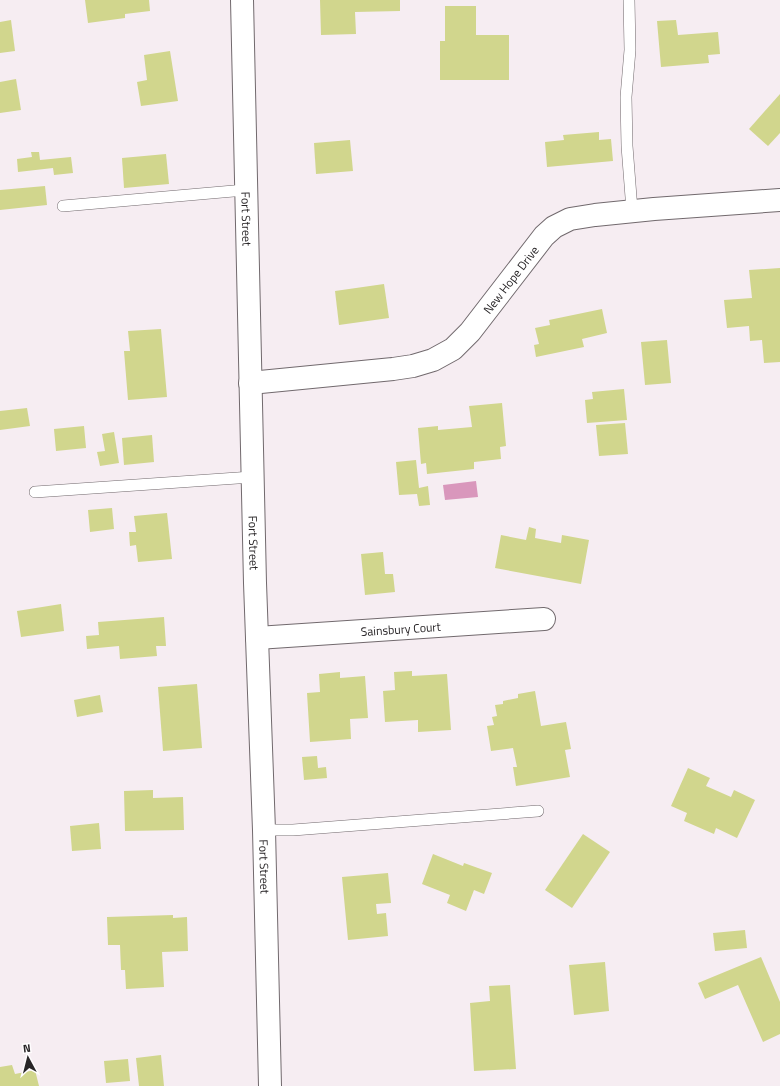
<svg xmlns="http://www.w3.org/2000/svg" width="780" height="1086" font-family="'Titillium Web',sans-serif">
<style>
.water{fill:#d997bc}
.building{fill:#d1d68d}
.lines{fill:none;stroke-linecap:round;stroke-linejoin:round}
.lane-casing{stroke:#71696d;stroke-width:12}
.street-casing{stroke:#71696d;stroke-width:24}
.secondary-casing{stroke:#71696d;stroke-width:24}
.lane{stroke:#fff;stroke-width:11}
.street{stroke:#fff;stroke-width:22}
.secondary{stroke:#fff;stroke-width:22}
.labels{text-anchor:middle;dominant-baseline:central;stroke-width:3;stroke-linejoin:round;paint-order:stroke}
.street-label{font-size:12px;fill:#282527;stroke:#fefcfd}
</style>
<rect width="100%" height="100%" fill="#f6edf2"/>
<path class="water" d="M476,481L478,497L445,500L443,485Z"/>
<g class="building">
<path d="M85,0H149L150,11L125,14V18L88,23Z"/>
<path d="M320,0H400V11L355,12L356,34L321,35Z"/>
<path d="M445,6H476V35H509V80H440V41H445Z"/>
<path d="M11,20L15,51L0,53V22Z"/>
<path d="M676,20L678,35L718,32L720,54L708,55L709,63L661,67L657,21Z"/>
<path d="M170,51L178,101L141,106L137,82L147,80L144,55Z"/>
<path d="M16,79L21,110L0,113V82Z"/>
<path d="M780,94V133L768,146L749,129Z"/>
<path d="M599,132V140L611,139L613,161L547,167L545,142L564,140L563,135Z"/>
<path d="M350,140L353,171L316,174L314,143Z"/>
<path d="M31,152H39L40,160L71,157L73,173L54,175L53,168L18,172L17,159L32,157Z"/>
<path d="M166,154L169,184L124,188L122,158Z"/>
<path d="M45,186L47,205L0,210V190Z"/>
<path d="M780,268V362L764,363L762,340L750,341L749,326L727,328L724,300L752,298L749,270Z"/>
<path d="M384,284L389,318L339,325L335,291Z"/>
<path d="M602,309L607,333L582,339L584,347L536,357L534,345L539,344L535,328L550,325L549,320Z"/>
<path d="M161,329L167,397L128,400L124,351H130L128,331Z"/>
<path d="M667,340L671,383L645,385L641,342Z"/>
<path d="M624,389L627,420L587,423L585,400L593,399L592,392Z"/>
<path d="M502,403L506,446L500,447L501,459L474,462V469L427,474L426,463L421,464L418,428L438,426V430L472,427L469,406Z"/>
<path d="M27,408L30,426L0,430V411Z"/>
<path d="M625,423L628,454L599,456L596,425Z"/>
<path d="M84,426L86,448L56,451L54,429Z"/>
<path d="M114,432L119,463L100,466L97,452L105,451L102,434Z"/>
<path d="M152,435L154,462L124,465L122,438Z"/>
<path d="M416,460L419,488L428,486L430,505L419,506L417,494L399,495L396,462Z"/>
<path d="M112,508L114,529L90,532L88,510Z"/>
<path d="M167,513L172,559L138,562L136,545L130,546L129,532H136L134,516Z"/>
<path d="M529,527L536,529L535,538L561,543L562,535L589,540L581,584L495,568L501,535L526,540Z"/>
<path d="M383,552L385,574H393L395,592L365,595L361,554Z"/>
<path d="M61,604L64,631L21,637L17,611Z"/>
<path d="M164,617L166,646H156L157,656L120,659L119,646L87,649L86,636L99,635L98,622Z"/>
<path d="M412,671V676L447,674L451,730L418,732V720L385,722L383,691L395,690L394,672Z"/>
<path d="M340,672V678L365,676L368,718L350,719L351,739L310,742L307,693L320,692L319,674Z"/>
<path d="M197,684L202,748L163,751L158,687Z"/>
<path d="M535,691L541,726L566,722L571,749L565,750L570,777L516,786L513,767H517L513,748L491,751L487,726L494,725L492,717L497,716L495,705L503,704V701L518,698V694Z"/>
<path d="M100,695L103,712L77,717L74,700Z"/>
<path d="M317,756L318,768L326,767L327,778L304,780L302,757Z"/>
<path d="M688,768L710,778L706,786L731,797L734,790L755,800L737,838L716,828L714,834L684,821L687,813L671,806Z"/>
<path d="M153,790V798L183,797L184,830L125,831L124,791Z"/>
<path d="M99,823L101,849L72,851L70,826Z"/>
<path d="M583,834L610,852L572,908L545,890Z"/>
<path d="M433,854L463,866L464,863L492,873L484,894L474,890L466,911L447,903L450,895L422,884Z"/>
<path d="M388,873L391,903L376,904L377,914L386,913L388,936L348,940L342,877Z"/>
<path d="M173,915V918L187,917L188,951L162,952L164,987L126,989L125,970H121L120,945H108L107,917Z"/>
<path d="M745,930L747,948L715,951L713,933Z"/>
<path d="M761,957L780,1002V1034L763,1042L738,985L705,999L698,983Z"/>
<path d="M605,962L609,1011L574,1015L569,965Z"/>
<path d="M510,985L516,1069L474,1071L470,1003L490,1001L489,986Z"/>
<path d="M161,1055L164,1086H139L136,1058Z"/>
<path d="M128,1059L130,1081L106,1083L104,1061Z"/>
<path d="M12,1065L15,1074L35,1070L39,1086H0V1067Z"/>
</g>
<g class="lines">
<defs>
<g id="lane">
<path d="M629,0L630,50L626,97L627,146L632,210"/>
<path d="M63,206L245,190"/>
<path d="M35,492L252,477"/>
<path d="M264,830H293L538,811"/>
</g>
<g id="street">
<path id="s1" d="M250,383L393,369L413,366L433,360L453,349L470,332L544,236L554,227L570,219L595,215L654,209L780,200"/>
<path id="s2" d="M257,638L544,619"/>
</g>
<g id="secondary">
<path id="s3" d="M242,0L255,583L264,830L270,1086"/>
</g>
</defs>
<use href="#lane" class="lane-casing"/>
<use href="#street" class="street-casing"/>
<use href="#secondary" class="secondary-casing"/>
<use href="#lane" class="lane"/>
<use href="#street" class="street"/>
<use href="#secondary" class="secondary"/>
</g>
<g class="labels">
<g class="street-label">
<text stroke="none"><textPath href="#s3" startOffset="219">Fort Street</textPath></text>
<text stroke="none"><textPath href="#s1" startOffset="298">New Hope Drive</textPath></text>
<text stroke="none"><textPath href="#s3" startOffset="543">Fort Street</textPath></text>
<text stroke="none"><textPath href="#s2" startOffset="144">Sainsbury Court</textPath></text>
<text stroke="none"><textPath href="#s3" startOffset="867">Fort Street</textPath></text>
</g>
</g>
<g transform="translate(28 1058) rotate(353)" stroke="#fefcfd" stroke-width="3" paint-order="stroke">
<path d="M0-3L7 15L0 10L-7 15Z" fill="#282527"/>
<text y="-6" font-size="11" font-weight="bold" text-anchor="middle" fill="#282527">N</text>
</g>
</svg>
